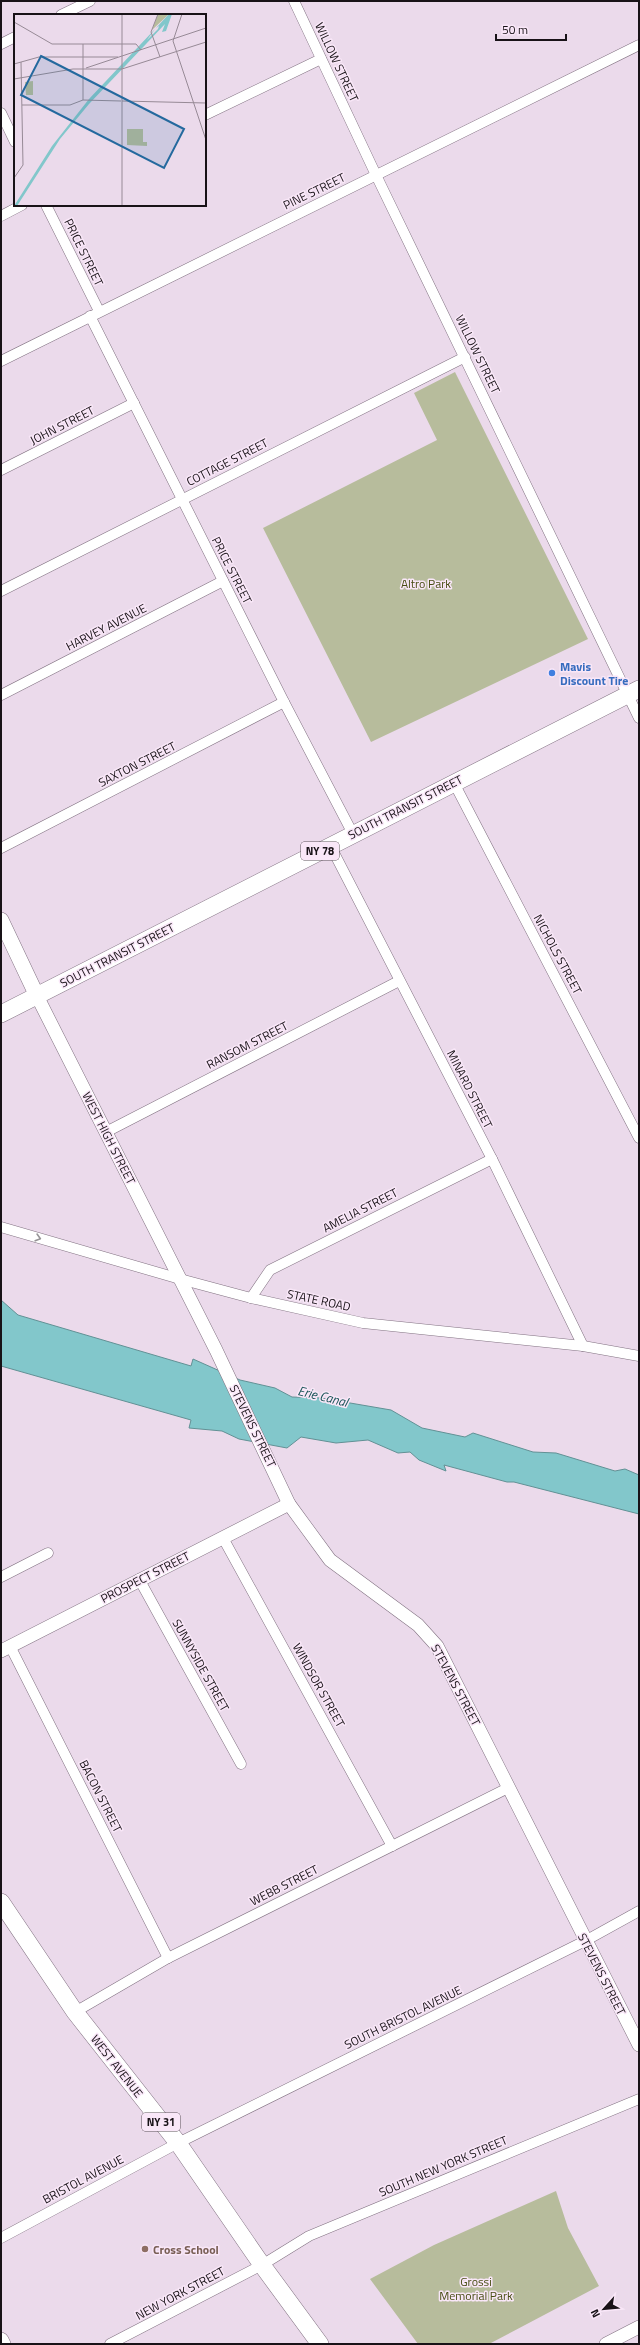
<svg xmlns="http://www.w3.org/2000/svg" width="640" height="2345" font-family="'Titillium Web',sans-serif">
<style>
.green{fill:#b7bc9c}
.water{fill:#82c7cb;stroke:#629195}
.lines{fill:none;stroke-linecap:round;stroke-linejoin:round}
.minor-casing{stroke:#827282;stroke-width:11}
.tertiary-casing{stroke:#827282;stroke-width:14}
.secondary-casing{stroke:#827282;stroke-width:16}
.trunk-casing{stroke:#827282;stroke-width:18}
.minor{stroke:#fff;stroke-width:10}
.tertiary{stroke:#fff;stroke-width:13}
.secondary{stroke:#fff;stroke-width:15}
.trunk{stroke:#fff;stroke-width:17}
.oneway{stroke:#979497}
.shop-dot{fill:#3f7fe0;stroke:#f9e7f8;stroke-width:1.5}
.education-dot{fill:#8d6e63;stroke:#f9e7f8;stroke-width:1.5}
.labels{text-anchor:middle;dominant-baseline:central;stroke-width:3;stroke-linejoin:round;paint-order:stroke}
.shield{fill:#f9e7f8;stroke:#5c525a;stroke-width:1}
.shield-label{font-size:11px;font-weight:bold;fill:#181217}
.street-label{font-size:12px;fill:#181217;stroke:#f9e7f8}
.park-label{font-size:12px;fill:#474d12;stroke:#f9e7f8}
.shop-label{font-size:12px;font-weight:bold;fill:#366cbe;stroke:#f9e7f8;text-anchor:start}
.education-label{font-size:12px;font-weight:bold;fill:#785e54;stroke:#f9e7f8;text-anchor:start}
.water-label{font-size:13px;font-style:italic;fill:#165255;stroke:#f9e7f8}
.inset-road{fill:none;stroke:#978a96;stroke-width:1}
.view{fill:#24699e;fill-opacity:0.15;stroke:#24699e;stroke-width:2}
.inset-edge{fill:none;stroke:#181217;stroke-width:2}
</style>
<rect width="100%" height="100%" fill="#ebdaeb"/>
<g class="green">
<path d="M455,372L588,639L371,742L263,528L437,440L414,393Z"/>
<path d="M556,2191L568,2228L599,2286L489,2344H418L370,2279L434,2245Z"/>
</g>
<path class="water" d="M1,1300L18,1315L191,1366L193,1359L240,1380L275,1388L292,1397L321,1398L391,1410L422,1428L465,1437L473,1433L533,1452L556,1453L615,1471L625,1469L639,1475V1514L514,1482H507L444,1465L446,1471L419,1460L410,1452L398,1453L368,1440L336,1443L301,1437L287,1448L239,1439L222,1431L189,1428L191,1420L1,1366Z"/>
<g class="lines">
<defs>
<g id="minor">
<path d="M294,1L376,175L639,718"/>
<path d="M61,15L90,1"/>
<path d="M1,44L15,37"/>
<path d="M1,113L15,142"/>
<path d="M205,115L321,59"/>
<path d="M46,205L99,311"/>
<path d="M1,216L22,205"/>
<path d="M90,316L284,702L353,834"/>
<path d="M1,361L639,45"/>
<path d="M1,470L134,403"/>
<path d="M1,591L465,357"/>
<path d="M1,695L223,581"/>
<path d="M454,783L639,1138"/>
<path d="M330,845L492,1159L583,1346"/>
<path d="M1,848L284,702"/>
<path d="M106,1132L399,981"/>
<path d="M1,1227L180,1279L251,1298L363,1323L583,1346L639,1356"/>
<path d="M251,1298L270,1270L492,1159"/>
<path d="M223,1538L392,1846"/>
<path d="M1,1577L48,1553"/>
<path d="M139,1579L241,1764"/>
<path d="M10,1646L168,1958"/>
<path d="M75,2012L168,1958L508,1788"/>
<path d="M1,2238L178,2143L585,1941L639,1911"/>
<path d="M110,2344L262,2265L309,2236L639,2099"/>
</g>
<g id="tertiary">
<path d="M37,996L216,1350L289,1504L330,1560L418,1625L437,1646L639,2045"/>
<path d="M1,1651L289,1504"/>
<path d="M606,2344L639,2327"/>
</g>
<g id="secondary">
<path d="M1,920L37,996"/>
<path d="M1,2340L3,2344"/>
</g>
<g id="trunk">
<path d="M1,1014L639,689"/>
<path d="M1,1902L75,2012L178,2143L262,2265L320,2344"/>
</g>
</defs>
<use href="#minor" class="minor-casing"/>
<use href="#tertiary" class="tertiary-casing"/>
<use href="#secondary" class="secondary-casing"/>
<use href="#trunk" class="trunk-casing"/>
<use href="#minor" class="minor"/>
<use href="#tertiary" class="tertiary"/>
<use href="#secondary" class="secondary"/>
<use href="#trunk" class="trunk"/>
</g>
<defs><path id="oneway-chevron" d="M-2-3.5L2.5 0L-2 3.5" fill="none" stroke-width="1.6" stroke-linecap="round" stroke-linejoin="round"/></defs>
<use class="oneway" href="#oneway-chevron" transform="translate(38 1238) rotate(16)"/>
<circle class="shop-dot" cx="552" cy="673" r="4"/>
<circle class="education-dot" cx="145" cy="2249" r="4"/>
<g class="labels">
<g class="shield">
<rect x="301" y="842" width="38" height="18" rx="3"/>
<rect x="142" y="2113" width="38" height="18" rx="3"/>
</g>
<g class="shield-label">
<text x="320" y="851">NY 78</text>
<text x="161" y="2122">NY 31</text>
</g>
<g class="street-label">
<text transform="translate(337 62) rotate(65)">WILLOW STREET</text>
<text transform="translate(314 191) rotate(-26)">PINE STREET</text>
<text transform="translate(84 252) rotate(64)">PRICE STREET</text>
<text transform="translate(478 354) rotate(64)">WILLOW STREET</text>
<text transform="translate(62 425) rotate(-27)">JOHN STREET</text>
<text transform="translate(227 462) rotate(-27)">COTTAGE STREET</text>
<text transform="translate(232 570) rotate(63)">PRICE STREET</text>
<text transform="translate(106 627) rotate(-27)">HARVEY AVENUE</text>
<text transform="translate(137 764) rotate(-27)">SAXTON STREET</text>
<text transform="translate(405 807) rotate(-27)">SOUTH TRANSIT STREET</text>
<text transform="translate(558 954) rotate(62)">NICHOLS STREET</text>
<text transform="translate(117 955) rotate(-27)">SOUTH TRANSIT STREET</text>
<text transform="translate(247 1045) rotate(-27)">RANSOM STREET</text>
<text transform="translate(470 1089) rotate(63)">MINARD STREET</text>
<text transform="translate(109 1138) rotate(63)">WEST HIGH STREET</text>
<text transform="translate(360 1210) rotate(-27)">AMELIA STREET</text>
<text transform="translate(319 1300) rotate(12)">STATE ROAD</text>
<text transform="translate(253 1426) rotate(64)">STEVENS STREET</text>
<text transform="translate(145 1577) rotate(-27)">PROSPECT STREET</text>
<text transform="translate(201 1665) rotate(61)">SUNNYSIDE STREET</text>
<text transform="translate(319 1685) rotate(61)">WINDSOR STREET</text>
<text transform="translate(456 1685) rotate(62)">STEVENS STREET</text>
<text transform="translate(101 1796) rotate(63)">BACON STREET</text>
<text transform="translate(284 1885) rotate(-27)">WEBB STREET</text>
<text transform="translate(602 1974) rotate(63)">STEVENS STREET</text>
<text transform="translate(403 2017) rotate(-26)">SOUTH BRISTOL AVENUE</text>
<text transform="translate(117 2066) rotate(52)">WEST AVENUE</text>
<text transform="translate(443 2166) rotate(-23)">SOUTH NEW YORK STREET</text>
<text transform="translate(83 2179) rotate(-28)">BRISTOL AVENUE</text>
<text transform="translate(180 2293) rotate(-28)">NEW YORK STREET</text>
</g>
<g class="park-label">
<text x="426" y="583">Altro Park</text>
<text x="476" y="2281">Grossi<tspan x="476" dy="14">Memorial Park</tspan></text>
</g>
<g class="shop-label">
<text x="560" y="666">Mavis<tspan x="560" dy="14">Discount Tire</tspan></text>
</g>
<g class="education-label">
<text x="153" y="2249">Cross School</text>
</g>
<g class="water-label">
<text transform="translate(323 1396) rotate(14)">Erie Canal</text>
</g>
</g>
<g transform="translate(14 14)">
<rect width="192" height="192" fill="#ebdaeb"/>
<path d="M144,0H155L138,16ZM19,67V81H12L11,68ZM113,115H129V128H133V132L113,131Z" fill="#b7bc9c"/>
<path d="M155,0H158L152,17L148,18L151,10L75,90L46,125L3,192H0L38,132L75,85L141,15L133,26L144,15L145,12L142,14Z" fill="#82c7cb"/>
<path class="inset-road" d="M108,0V55M144,0L137,18L146,43M168,0L159,27L192,126M0,8L38,30H122L127,36M69,30V86M0,50L25,43H104M72,54L192,14M0,65L59,55H108L192,28V14M108,87L192,89M8,91H56L69,86L107,87M0,164L9,151L7,48M108,192V55"/>
<path class="view" d="M27,42L170,115L150,154L7,81Z"/>
<rect width="192" height="192" class="inset-edge"/>
</g>
<rect width="640" height="2345" fill="none" stroke="#181217" stroke-width="4"/>
<g transform="translate(604 2309) rotate(243)" stroke="#f9e7f8" stroke-width="3" paint-order="stroke">
<path d="M0-3L7 15L0 10L-7 15Z" fill="#181217"/>
<text y="-6" font-size="11" font-weight="bold" text-anchor="middle" fill="#181217">N</text>
</g>
<path d="M496 34v6h70v-6" fill="none" stroke="#181217" stroke-width="2"/>
<text x="502" y="34" font-size="12" fill="#181217" stroke="#f9e7f8" stroke-width="3" paint-order="stroke">50 m</text>
</svg>
